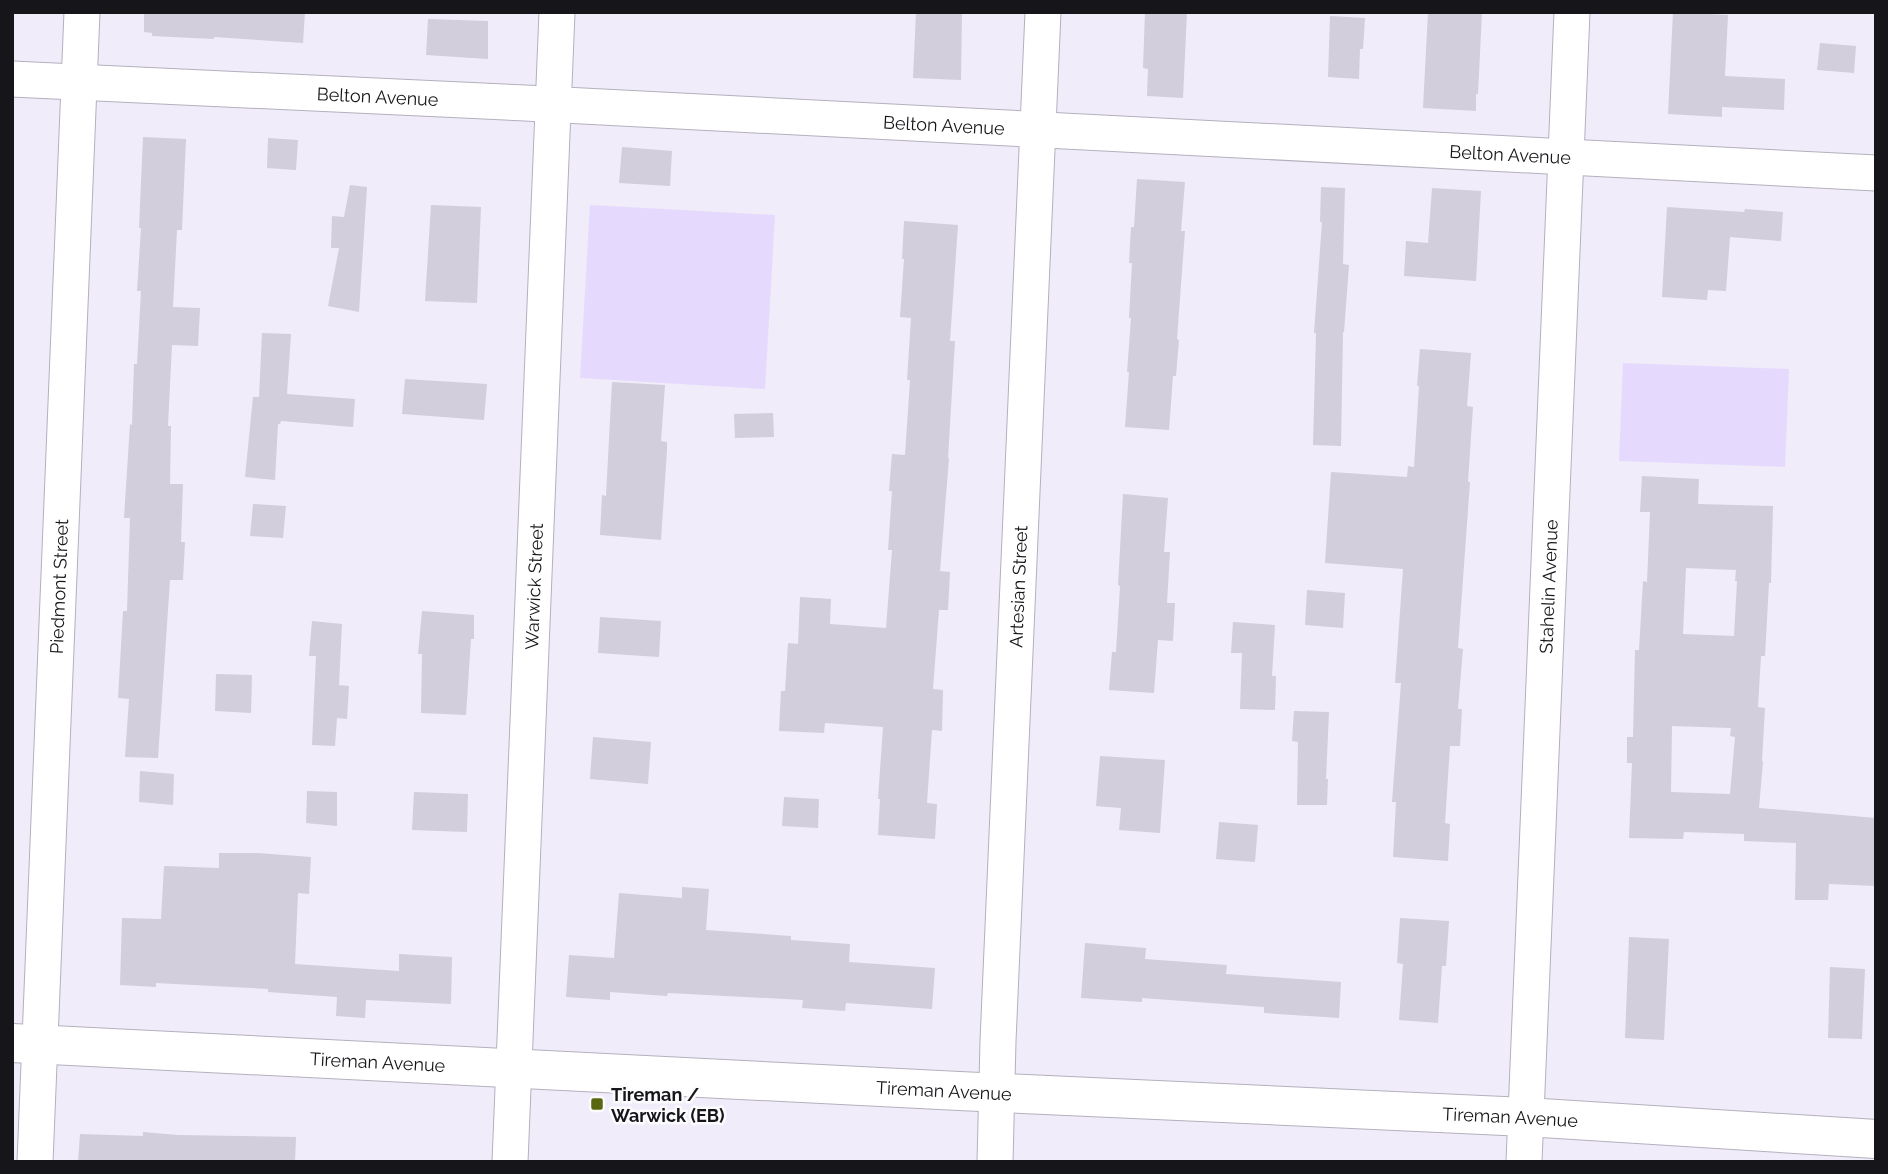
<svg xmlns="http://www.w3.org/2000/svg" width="1888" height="1174" font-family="Raleway,sans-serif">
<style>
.green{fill:#e5dafd}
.building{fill:#d2cedb;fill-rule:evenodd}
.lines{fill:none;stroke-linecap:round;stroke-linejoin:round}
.minor-casing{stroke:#b4b0bd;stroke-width:37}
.tertiary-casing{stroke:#b4b0bd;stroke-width:40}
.minor{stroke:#fff;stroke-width:35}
.tertiary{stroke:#fff;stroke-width:38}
.poi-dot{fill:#596810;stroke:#fcfcfe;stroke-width:2.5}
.labels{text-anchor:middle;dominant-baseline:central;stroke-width:5;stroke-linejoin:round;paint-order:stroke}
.street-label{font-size:18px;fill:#161519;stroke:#fcfcfe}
.poi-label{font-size:18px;font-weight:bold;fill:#161519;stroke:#fcfcfe;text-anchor:start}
</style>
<rect width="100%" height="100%" fill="#f0ecf9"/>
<g class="green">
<path d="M590,205L775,215L765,389L580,378Z"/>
<path d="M1623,363L1789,369L1785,467L1619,461Z"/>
</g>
<g class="building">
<path d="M144,12H305L303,43L214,37V39L152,36V33L144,32Z"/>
<path d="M916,12H962L961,80L913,78Z"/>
<path d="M1145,12H1187L1183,98L1147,96L1148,69L1143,68Z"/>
<path d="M1428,12H1482L1478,94H1476V111L1423,108Z"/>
<path d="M1673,12L1728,15L1725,76L1785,79L1784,110L1722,107V117L1668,114Z"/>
<path d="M1330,16L1365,18L1363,49H1360L1359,79L1328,77Z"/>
<path d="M428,19L488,21V59L426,55Z"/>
<path d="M1820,43L1856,46L1854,73L1817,70Z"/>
<path d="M143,137L186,139L182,230H177L173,307L200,308L198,346L172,345L168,426H171L170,484H183L181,542H185L183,580H170L158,758L125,757L129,699L118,698L123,611H127L130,518H124L130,424L132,425L134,364H137L141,291H137L141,228H139Z"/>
<path d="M268,138L298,140L296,170L267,168Z"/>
<path d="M622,147L672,151L670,186L619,183Z"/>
<path d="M1137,179L1185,182L1181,231H1185L1177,339L1179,340L1176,376H1173L1169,430L1125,427L1129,372H1127L1131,318H1129L1132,263H1129L1131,227H1134Z"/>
<path d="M350,185L367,187L359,312L328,306L339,248H331L332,216L344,217Z"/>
<path d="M1321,187L1345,188L1343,264L1349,265L1344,332H1343L1341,446L1313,445L1316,333H1314L1322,222H1320Z"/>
<path d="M1432,188L1481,191L1476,281L1404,276L1406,241L1428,243Z"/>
<path d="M431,205L481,207L477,303L425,301Z"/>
<path d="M1667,207L1744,212L1745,209L1783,212L1781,241L1730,237L1726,291L1708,290L1707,300L1662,297Z"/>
<path d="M904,221L958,225L950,341H955L948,458H949L940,571L950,572L948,610H939L933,689L943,690L942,731L932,730L927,803L937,804L935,839L878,835L880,799H878L883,727L825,723L824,733L779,731L781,691H785L788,643L798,644L800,597L831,599L830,624L886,628L892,550H888L892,491H889L892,454L905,455L910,380H907L911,318L900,317L904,259H902Z"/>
<path d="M262,333L291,334L287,394L355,399L353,427L281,421L280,424H278L275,480L245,477L253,397H259Z"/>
<path d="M1420,349L1471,353L1467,406L1473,407L1468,482H1470L1458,648L1463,649L1458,709H1462L1460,746H1450L1445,823L1450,824L1448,861L1393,857L1396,802H1392L1401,683H1395L1403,569L1325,563L1331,472L1407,477L1408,466L1414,467L1419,386H1417Z"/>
<path d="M405,379L487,384L484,420L402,414Z"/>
<path d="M612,382L665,385L661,441L667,442V450L661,540L600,535L602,495L606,496Z"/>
<path d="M773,413L774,437L735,438L734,414Z"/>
<path d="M1642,476L1699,479L1698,504L1773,506L1771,583H1769L1765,656H1761L1758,707L1765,708L1762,761L1763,762L1759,808L1876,818V886L1829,884L1828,900H1795L1796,843L1744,841V834L1684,832L1683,839L1629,838L1632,763H1627V737H1633L1635,650H1639L1643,581L1647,582L1650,512H1640ZM1686,568L1736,570L1735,581H1737L1734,636L1683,634ZM1672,726L1731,728L1730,736L1735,737L1730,794L1671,792Z"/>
<path d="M1123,494L1168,498L1164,552H1170L1167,603H1175L1173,641L1158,640L1154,693L1109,690L1112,652H1116L1120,586L1118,585Z"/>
<path d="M253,504L286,506L283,538L250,536Z"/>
<path d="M1307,590L1345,593L1343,628L1305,625Z"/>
<path d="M422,611L474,615V639H471L466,715L421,713L422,654H418Z"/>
<path d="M600,617L661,621L659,657L598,653Z"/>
<path d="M312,621L342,624L339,685L349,686L347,719L337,718L335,746L312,745L316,656H309Z"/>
<path d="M1233,622L1275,625L1272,676H1276L1275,710L1240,709L1242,653H1231Z"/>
<path d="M216,674L252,675L251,713L215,711Z"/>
<path d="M1294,711L1329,712L1326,779H1328L1327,805H1297L1298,742L1292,741Z"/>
<path d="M593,737L651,742L648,784L590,779Z"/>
<path d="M1100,756L1165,760L1160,833L1119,830L1121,808L1096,806Z"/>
<path d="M140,771L174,774L173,805L139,802Z"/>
<path d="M307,791L337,792V826L306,823Z"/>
<path d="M414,792L468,794L467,832L412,830Z"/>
<path d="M784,797L819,799L818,828L782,826Z"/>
<path d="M1219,822L1258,825L1255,862L1216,859Z"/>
<path d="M219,853H258L311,857L309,894L298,893L295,964L399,971V954L452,957L451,1004L366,1000L365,1018L336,1016L337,997L268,992V989L156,983V987L120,985L122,918L161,919L164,866L219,868Z"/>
<path d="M682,887L709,889L706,930L791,936V940L850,944L849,962L935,968L932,1009L846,1003L845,1011L802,1008L803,1000L668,993L667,996L610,992V1000L566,997L569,955L614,958L619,893L682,898Z"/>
<path d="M1400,918L1449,921L1446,966H1442L1438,1023L1399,1020L1403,964L1397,963Z"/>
<path d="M1629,937L1669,939L1664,1040L1625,1038Z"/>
<path d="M1085,943L1146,948L1145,959L1227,965L1226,974L1341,982L1339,1018L1264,1013V1007L1142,998V1002L1081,998Z"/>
<path d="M1830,967L1865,969L1862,1039L1828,1038Z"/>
<path d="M143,1132L178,1135L296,1137L295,1162H78L80,1134L143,1136Z"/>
</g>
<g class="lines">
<defs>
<g id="minor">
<path id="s1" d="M12,79L525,103L1876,173"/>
<path id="s2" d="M35,1162L82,12"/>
<path id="s3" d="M510,1162L557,12"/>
<path id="s4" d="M995,1162L998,1041L1043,12"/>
<path id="s5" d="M1524,1162L1572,12"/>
</g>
<g id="tertiary">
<path id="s6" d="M12,1043L959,1091L1526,1117L1876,1139"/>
</g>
</defs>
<use href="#minor" class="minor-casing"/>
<use href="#tertiary" class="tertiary-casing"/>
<use href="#minor" class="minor"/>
<use href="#tertiary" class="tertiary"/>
</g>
<rect class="poi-dot" x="590" y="1097" width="14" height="14" rx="3.5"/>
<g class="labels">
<g class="street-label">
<text stroke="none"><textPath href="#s1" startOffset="366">Belton Avenue</textPath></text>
<text stroke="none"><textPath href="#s1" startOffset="933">Belton Avenue</textPath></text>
<text stroke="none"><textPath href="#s1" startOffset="1500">Belton Avenue</textPath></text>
<text stroke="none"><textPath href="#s2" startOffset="576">Piedmont Street</textPath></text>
<text stroke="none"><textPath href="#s3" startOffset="576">Warwick Street</textPath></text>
<text stroke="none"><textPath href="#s4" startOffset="576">Artesian Street</textPath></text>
<text stroke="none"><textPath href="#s5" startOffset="576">Stahelin Avenue</textPath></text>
<text stroke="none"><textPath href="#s6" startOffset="366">Tireman Avenue</textPath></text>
<text stroke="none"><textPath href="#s6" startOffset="933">Tireman Avenue</textPath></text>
<text stroke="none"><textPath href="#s6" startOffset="1500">Tireman Avenue</textPath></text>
</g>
<g class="poi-label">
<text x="611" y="1094">Tireman /<tspan x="611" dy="21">Warwick (EB)</tspan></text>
</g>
</g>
<rect width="1888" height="1174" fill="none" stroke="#161519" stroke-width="28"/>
</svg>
